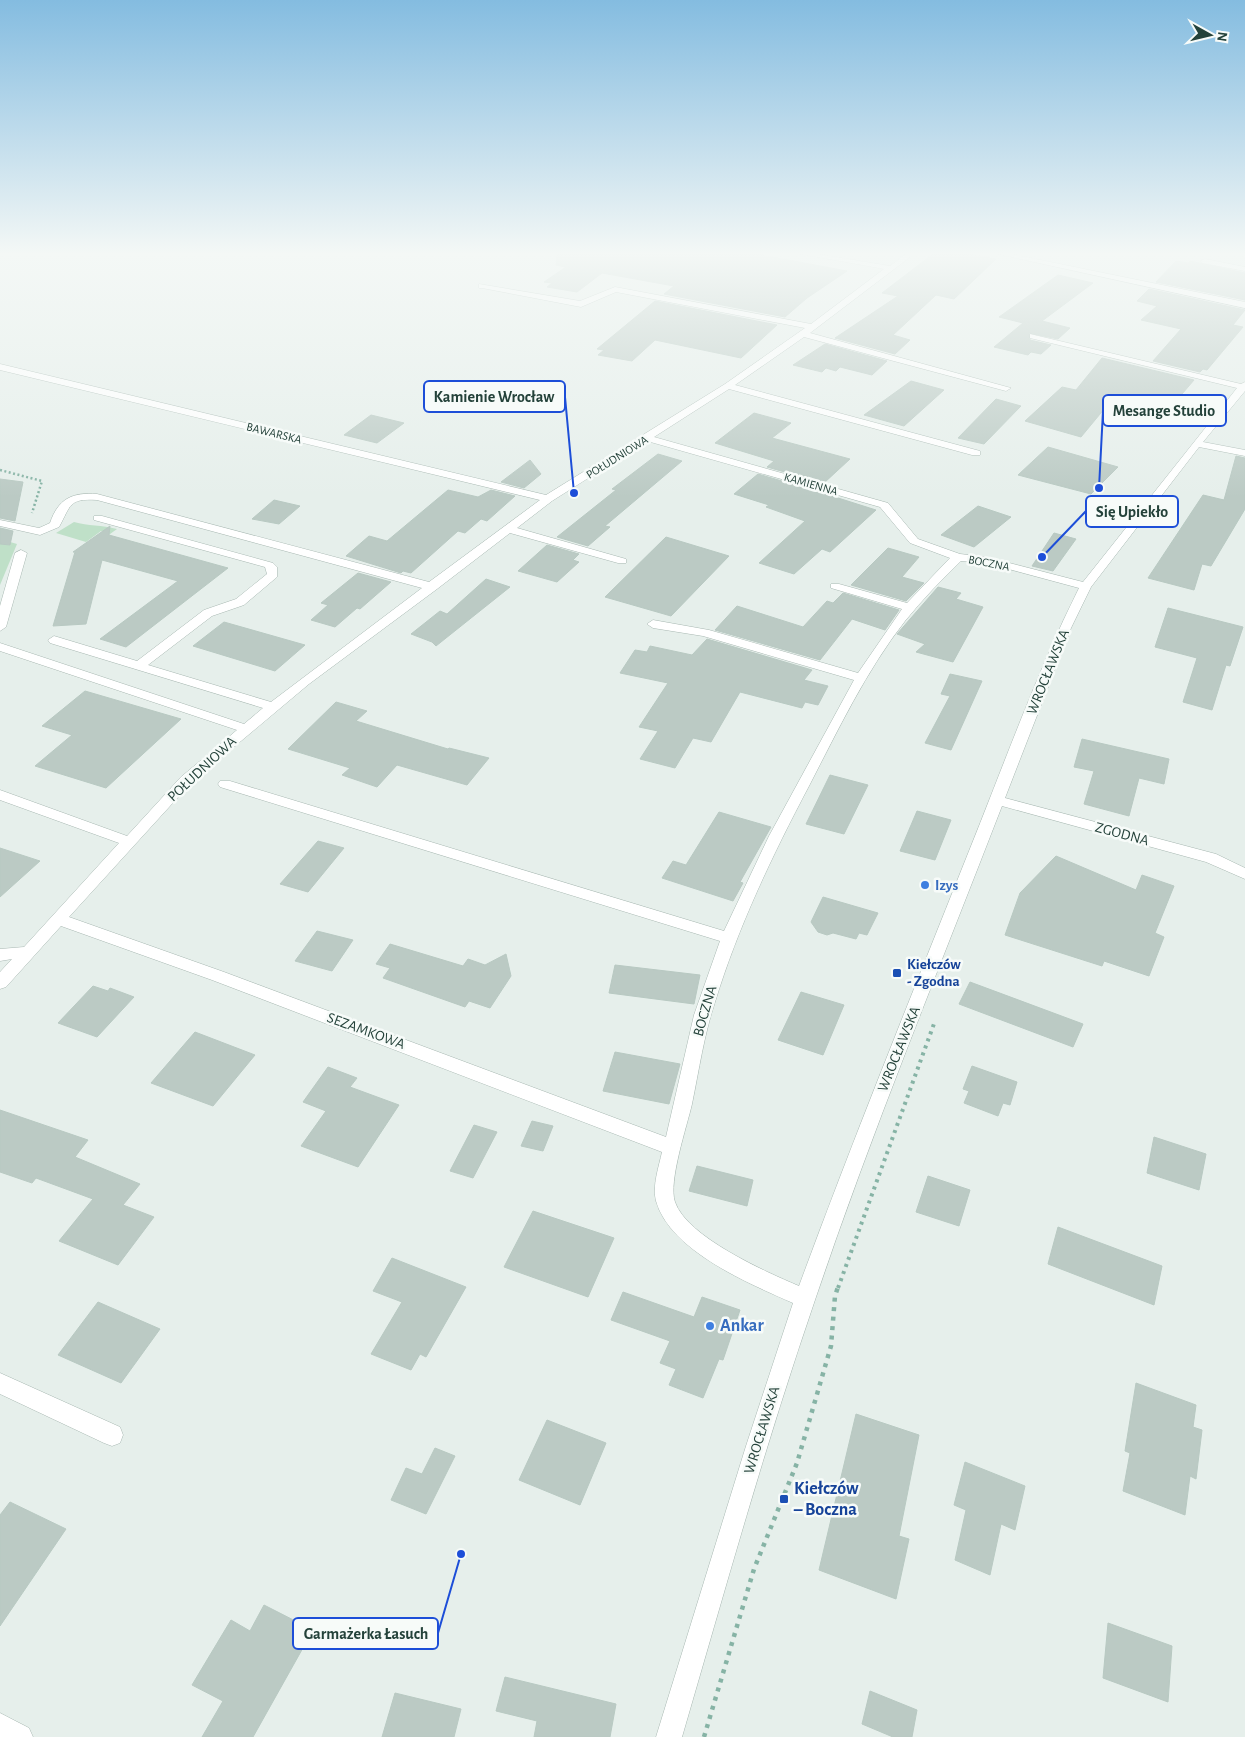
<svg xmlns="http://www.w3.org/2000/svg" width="1245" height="1737" font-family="'Alegreya Sans',sans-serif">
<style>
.green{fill:#bfe0c8}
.building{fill:#bbcac4;stroke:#b8c9c2}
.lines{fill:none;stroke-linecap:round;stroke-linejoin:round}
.minor-casing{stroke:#a8b8b2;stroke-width:1}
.path-far2{stroke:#86b3a5;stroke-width:2.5;stroke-dasharray:2 2.5;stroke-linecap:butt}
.path-far1{stroke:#86b3a5;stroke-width:4;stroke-dasharray:3 4.5;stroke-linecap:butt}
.path{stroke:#86b3a5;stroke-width:4.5;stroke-dasharray:4 5.5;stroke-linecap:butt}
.minor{fill:#fff;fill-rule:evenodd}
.shop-dot{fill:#3f7fe0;stroke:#f7fbf9;stroke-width:2}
.transit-dot{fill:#1a4fb4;stroke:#f7fbf9;stroke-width:2}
.labels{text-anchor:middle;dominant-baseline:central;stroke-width:5;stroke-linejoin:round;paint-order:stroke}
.far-street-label{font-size:12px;fill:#24423a;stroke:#f7fbf9}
.street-label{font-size:15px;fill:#24423a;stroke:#f7fbf9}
.shop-label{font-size:15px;font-weight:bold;fill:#366cbe;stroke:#f7fbf9;text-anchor:start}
.transit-label{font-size:15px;font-weight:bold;fill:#164399;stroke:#f7fbf9;text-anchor:start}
.near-shop-label{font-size:18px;font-weight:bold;fill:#366cbe;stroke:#f7fbf9;text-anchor:start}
.near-transit-label{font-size:18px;font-weight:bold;fill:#164399;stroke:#f7fbf9;text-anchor:start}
.leader{fill:none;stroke:#1d4ed8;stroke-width:2}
.callout-dot{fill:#1d4ed8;stroke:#f7fbf9;stroke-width:2}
.callout{fill:#f7fbf9;stroke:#1d4ed8;stroke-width:2}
.callout-label{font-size:16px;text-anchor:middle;font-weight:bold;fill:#24423a}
</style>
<rect width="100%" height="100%" fill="#e6efeb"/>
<g class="green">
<path d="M74,522C88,526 102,525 117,529L110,534L101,531L86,542L56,533Z"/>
<path d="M0,539L17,544L0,585Z"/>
</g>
<g class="building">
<path d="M557,254H756L847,271L807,298L785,317L664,294L674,286L602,273L577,292L547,287L552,283L544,282L566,267L556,265Z"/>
<path d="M933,254H969L996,259L954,299L936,295L893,335L910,340L895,354L835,338L898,296L882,293Z"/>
<path d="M1176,261L1189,263L1190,261L1245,273V300L1156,282Z"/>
<path d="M1058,275L1093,283L1042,321L1070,328L1058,339L1029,333L1030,340L1051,345L1041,354L1031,352L1028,355L994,347L1023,323L999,317Z"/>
<path d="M1149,289L1245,310L1233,325L1243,327L1207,370L1203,369L1200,372L1153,361L1181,329L1141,320L1157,306L1137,301Z"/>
<path d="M655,301L777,325L741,358L655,340L632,361L598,355L604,350L597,349Z"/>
<path d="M825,344L887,361L872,375L840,367L836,371L826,368L822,372L793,365Z"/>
<path d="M1102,358L1194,380L1159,421L1105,408L1081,437L1025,421L1062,387L1076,390Z"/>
<path d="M911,381L944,390L904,426L864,415Z"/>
<path d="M996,399L1021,406L984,444L958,438Z"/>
<path d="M754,413L791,423L772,438L850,459L824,483L767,467L774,461L715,443Z"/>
<path d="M371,415L404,423L377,443L344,435Z"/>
<path d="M1048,447L1118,467L1091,494L1018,475Z"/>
<path d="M658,454L682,461L605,526L610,527L588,546L557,537L616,490L612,489Z"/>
<path d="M1236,456L1245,458V509L1211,566L1202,564L1194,590L1148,578L1203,495L1224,500Z"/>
<path d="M530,460L541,474L524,488L501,482Z"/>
<path d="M758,474L816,491L876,510L830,552L822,549L794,574L759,563L805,521L766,507L769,505L734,494Z"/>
<path d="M0,479L23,482L15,521L0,518Z"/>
<path d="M448,490L478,497L491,490L515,496L487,521L481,519L465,533L458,531L411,573L403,571L401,573L346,556L369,536L387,541Z"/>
<path d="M274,500L300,506L279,524L252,519Z"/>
<path d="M978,506L1011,517L974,547L941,535Z"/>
<path d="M110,526L109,535L228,568L126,647L100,639L178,581L102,560L86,624L53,626L75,552H73Z"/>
<path d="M0,528L13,531L10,545L0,544Z"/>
<path d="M1054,533L1076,539L1053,571L1032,566Z"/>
<path d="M666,537L729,556L671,616L605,597Z"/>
<path d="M547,545L579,554L573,560L579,562L557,582L518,571Z"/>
<path d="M888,548L919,557L902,577L924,583L906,601L851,585Z"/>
<path d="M358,573L391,582L360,609L357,608L335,627L311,620L328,605L321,603Z"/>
<path d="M486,579L510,587L436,646L432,642L411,634L440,611L447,614Z"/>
<path d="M938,587L961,593L956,599L983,607L953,662L916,652L925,644L897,634Z"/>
<path d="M843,593L899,610L885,630L852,619L820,660L715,630L737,606L803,627L827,601L833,603Z"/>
<path d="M1168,608L1243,627L1230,666L1226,665L1212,710L1183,702L1197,658L1155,647Z"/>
<path d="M224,622L305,645L275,671L193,646Z"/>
<path d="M707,639L812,670L804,680L828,686L818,705L805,702L802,708L740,692L711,742L693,738L675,768L640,759L658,731L639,727L668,683L620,673L635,650L647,652L650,646L692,655Z"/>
<path d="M950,674L982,681L951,750L925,743L950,696L941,694Z"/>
<path d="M85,691L181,719L106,788L35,766L72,735L42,726Z"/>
<path d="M336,702L367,711L356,721L448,749L449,748L489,758L467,785L397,765L377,787L342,775L350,768L288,749Z"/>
<path d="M1082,739L1169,759L1164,784L1139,778L1129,816L1084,804L1094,771L1074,767Z"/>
<path d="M830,775L868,785L844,834L806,824Z"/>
<path d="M917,811L951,820L935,860L900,851Z"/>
<path d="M719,812L771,827L740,882L743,883L733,901L662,878L673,861L686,865Z"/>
<path d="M318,841L344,848L308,892L280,884Z"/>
<path d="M0,848L40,861L0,897Z"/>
<path d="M1056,856L1136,890L1142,875L1174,886L1155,933L1164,937L1149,976L1104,961L1102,966L1005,935L1020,893Z"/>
<path d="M823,897L878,913L867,935L859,933L856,939L833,933L827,935L818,932L811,922Z"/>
<path d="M317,931L353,940L332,971L295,961Z"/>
<path d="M390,944L463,966L468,959L485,965L506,954L511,976L490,1008L469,1001L465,1007L383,978L390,968L376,964Z"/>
<path d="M615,965L700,975L694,1004L609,993Z"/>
<path d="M970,982L1083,1024L1073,1047L959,1004Z"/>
<path d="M93,986L108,991L110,988L134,997L97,1037L58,1023Z"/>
<path d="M801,992L844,1005L823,1055L778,1040Z"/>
<path d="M195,1032L255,1055L213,1106L151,1083Z"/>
<path d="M615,1052L680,1064L669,1104L603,1091Z"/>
<path d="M972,1066L1017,1082L1010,1105L1003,1103L998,1116L964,1103L969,1091L963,1089Z"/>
<path d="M328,1067L357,1078L350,1087L399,1105L358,1167L301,1146L326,1111L303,1102Z"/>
<path d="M0,1110L88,1140L75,1157L140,1184L123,1205L154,1217L118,1265L59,1241L93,1199L36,1178L32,1183L0,1172Z"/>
<path d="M532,1121L553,1126L543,1151L521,1146Z"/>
<path d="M474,1125L497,1132L473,1178L450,1171Z"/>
<path d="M1154,1137L1206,1154L1199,1190L1147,1173Z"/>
<path d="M697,1166L753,1180L747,1206L689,1191Z"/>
<path d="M928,1176L970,1190L959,1226L916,1212Z"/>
<path d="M533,1211L614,1238L588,1297L504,1267Z"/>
<path d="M1058,1227L1162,1266L1154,1305L1048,1264Z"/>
<path d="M392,1258L466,1287L426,1357L420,1354L411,1370L371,1354L402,1302L373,1291Z"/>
<path d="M623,1292L694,1317L702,1297L740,1310L723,1360L719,1359L703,1398L669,1385L676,1369L660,1363L670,1341L611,1320Z"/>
<path d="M98,1302L160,1329L121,1383L58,1355Z"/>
<path d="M1136,1383L1196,1405L1193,1427L1202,1430L1196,1479L1190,1476L1185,1515L1123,1491L1130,1453L1125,1451Z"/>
<path d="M856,1414L919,1435L899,1536L909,1539L896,1599L819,1570Z"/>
<path d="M547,1420L606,1443L580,1505L519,1480Z"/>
<path d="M435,1448L455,1456L426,1514L391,1500L406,1468L422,1474Z"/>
<path d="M965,1462L1025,1486L1015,1530L1001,1524L990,1575L955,1560L966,1510L954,1505Z"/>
<path d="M10,1502L66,1529L0,1626V1515Z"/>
<path d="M264,1605L313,1630L253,1737H202L223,1701L192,1685L231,1620L250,1631Z"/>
<path d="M1108,1623L1172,1646L1168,1702L1103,1678Z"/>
<path d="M505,1677L616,1704L610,1737H534L537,1721L496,1711Z"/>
<path d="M870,1691L917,1710L912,1737H893L862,1724Z"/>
<path d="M395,1693L461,1709L454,1737H382Z"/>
</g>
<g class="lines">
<defs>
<g id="minor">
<path d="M801,254H817L890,266L906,254H914L810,333L1011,388L1006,391L804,337L735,385L980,451V455H972L729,389L654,437L888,503L918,539L960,554L986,557L1083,582L1237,388L1030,338V334L1241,384L1245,382V391L1203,442L1245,450V456L1199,447L1091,587L1071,628L1005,798L1216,854L1245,868V879L1206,862L1002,806C939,969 872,1131 816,1297C766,1442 725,1590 682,1737H656L746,1446L793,1303C750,1284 670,1251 656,1201C652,1186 659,1166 662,1152L212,980L61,926L6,987L0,989V972L12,959L0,961V949L24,947L119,843L0,800V790L127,836L181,777L237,730L0,651V643L244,724L263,708L50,643L48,640L54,636L137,661L204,610L236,599L267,574L265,567L94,520V516H102L273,563L277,567V577L244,605L212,616L148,665L271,702L422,588L97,500C68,498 71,506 59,527L40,535L0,526V520L39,528L50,523C58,499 72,492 97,494L429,582L540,500L0,370V364L546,495L725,384L805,328L616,292L581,307L482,288H479V284L580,301L615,287L811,324L884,269ZM647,441L880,507L910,543L950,558L907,603L839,584H831V588L902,609L858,673L709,630L653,620L647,624L653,628L703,636L854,680L769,836L724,931L230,781H220L218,784L220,787L720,941L694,1015L666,1137L224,972L69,917L191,783L309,684L437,589L510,533L618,563H626V559L517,528L552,501ZM961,561L986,563L1079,588C1036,674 1003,767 967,856C910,999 852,1142 799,1286C766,1272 687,1237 675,1202C668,1182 687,1126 692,1104C699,1070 704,1035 715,1002C738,927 772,856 809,786C838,730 866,671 905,621C922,600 941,580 961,561Z"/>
<path d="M998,254H1011L1245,302V308Z"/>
<path d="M1205,259L1245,267V271L1202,263L1201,261Z"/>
<path d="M21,550L27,553L6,627L0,631V606L15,553Z"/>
<path d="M0,1373L120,1427L123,1435L120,1443L112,1446L104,1443L0,1394Z"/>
<path d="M0,1713L29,1728L33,1737H0Z"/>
</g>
</defs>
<use href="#minor" class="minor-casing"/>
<path class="path-far2" d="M0,470L42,481L32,513"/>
<path class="path-far1" d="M838,1288L935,1021"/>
<path class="path" d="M704,1737L754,1569L797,1463L831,1346L835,1296L838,1287"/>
<use href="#minor" class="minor"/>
</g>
<linearGradient id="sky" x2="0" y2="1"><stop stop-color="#84bce0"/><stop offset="0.51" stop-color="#f4f8f6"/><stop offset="1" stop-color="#f4f8f6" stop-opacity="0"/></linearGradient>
<rect width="1245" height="497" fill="url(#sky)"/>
<g class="shop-dot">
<circle cx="925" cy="885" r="5"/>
<circle cx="710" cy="1326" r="5"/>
</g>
<g class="transit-dot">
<rect x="892" y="968" width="10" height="10" rx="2.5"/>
<rect x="779" y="1494" width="10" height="10" rx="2.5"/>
</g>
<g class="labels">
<g class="far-street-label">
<text transform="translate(274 433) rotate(14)">BAWARSKA</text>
<text transform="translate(617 457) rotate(-32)">POŁUDNIOWA</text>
<text transform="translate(811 484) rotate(16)">KAMIENNA</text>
<text transform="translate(989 563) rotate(11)">BOCZNA</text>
</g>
<g class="street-label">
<text transform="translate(1048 672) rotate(-68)">WROCŁAWSKA</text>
<text transform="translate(202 769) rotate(-43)">POŁUDNIOWA</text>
<text transform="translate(1122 834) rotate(15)">ZGODNA</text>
<text transform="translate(705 1011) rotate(-74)">BOCZNA</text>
<text transform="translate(366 1031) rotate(20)">SEZAMKOWA</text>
<text transform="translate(899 1049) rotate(-68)">WROCŁAWSKA</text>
<text transform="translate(762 1430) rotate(-73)">WROCŁAWSKA</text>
</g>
<g class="shop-label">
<text x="935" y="885">Izys</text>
</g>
<g class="transit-label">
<text x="907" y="964">Kiełczów<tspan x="907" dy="17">- Zgodna</tspan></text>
</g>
<g class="near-shop-label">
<text x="720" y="1326">Ankar</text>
</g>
<g class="near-transit-label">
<text x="794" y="1489">Kiełczów<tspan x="794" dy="21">– Boczna</tspan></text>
</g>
</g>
<path class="leader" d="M574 493L565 397M1099 488L1103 411M1042 557L1086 511M461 1554L438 1633"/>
<g class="callout-dot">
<circle cx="574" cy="493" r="5"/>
<circle cx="1099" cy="488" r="5"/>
<circle cx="1042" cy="557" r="5"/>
<circle cx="461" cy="1554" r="5"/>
</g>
<g class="callout">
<rect x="424" y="381" width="141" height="31" rx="5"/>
<rect x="1103" y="395" width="123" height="31" rx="5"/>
<rect x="1086" y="496" width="92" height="31" rx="5"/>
<rect x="293" y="1618" width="145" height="31" rx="5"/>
</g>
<g class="callout-label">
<text x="494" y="402">Kamienie Wrocław</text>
<text x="1164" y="416">Mesange Studio</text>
<text x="1132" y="517">Się Upiekło</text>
<text x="366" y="1639">Garmażerka Łasuch</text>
</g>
<g transform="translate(1210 35) rotate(98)" stroke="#f7fbf9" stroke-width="4" paint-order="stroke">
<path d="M0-4L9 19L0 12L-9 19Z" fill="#24423a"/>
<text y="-8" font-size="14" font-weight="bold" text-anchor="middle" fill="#24423a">N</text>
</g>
</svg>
